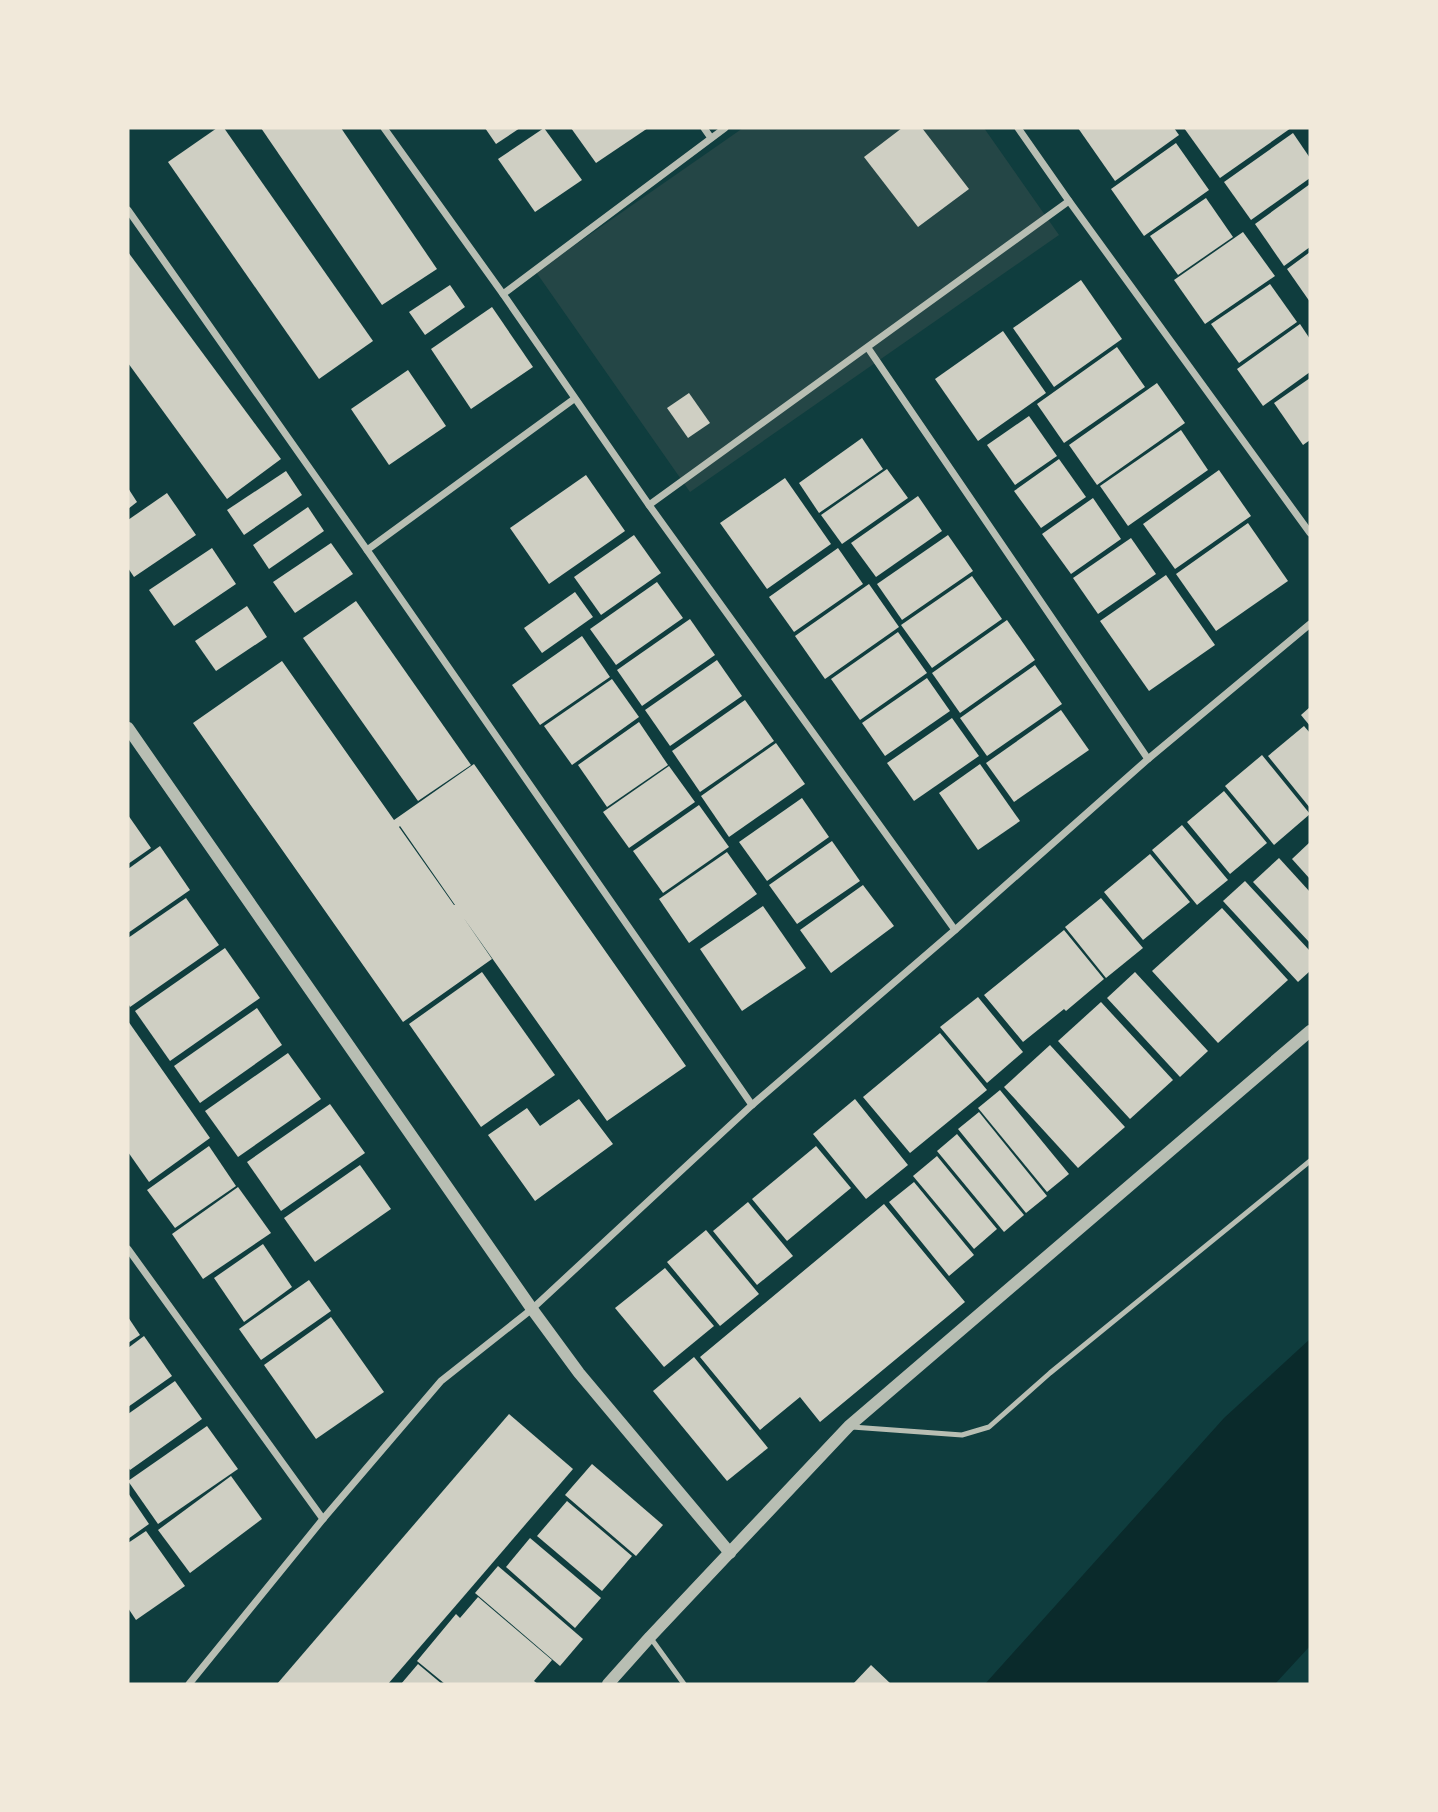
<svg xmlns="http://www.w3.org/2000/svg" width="1438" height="1812" font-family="Signika,sans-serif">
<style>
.green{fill:#244646}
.water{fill:#0a2a2b}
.building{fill:#cfcfc3;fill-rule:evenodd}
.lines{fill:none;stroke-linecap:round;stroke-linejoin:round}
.service{stroke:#b8beb3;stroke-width:5}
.minor{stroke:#b8beb3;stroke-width:7}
.tertiary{stroke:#b8beb3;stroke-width:12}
</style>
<rect width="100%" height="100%" fill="#0f3d3e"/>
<path class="green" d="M743,128H984L1059,235L690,492L536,272Z"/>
<path class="water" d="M1310,1339V1646L1275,1684H985L1224,1418Z"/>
<g class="building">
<path d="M217,128H224L373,341L319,379L168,162Z"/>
<path d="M261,128H341L437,269L382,305Z"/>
<path d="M485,128H520L496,144Z"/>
<path d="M544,128L582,180L535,212L498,159Z"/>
<path d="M571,128H648L596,163Z"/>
<path d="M902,128H922L969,189L918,227L864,157Z"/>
<path d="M1078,128H1174L1179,135L1115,181Z"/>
<path d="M1184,128H1291L1220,178Z"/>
<path d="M1293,133L1310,158V178L1251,220L1224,182Z"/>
<path d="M1176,143L1209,190L1144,236L1111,189Z"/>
<path d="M1310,184V247L1284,266L1255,224Z"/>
<path d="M1206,198L1233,237L1178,275L1150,236Z"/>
<path d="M1243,232L1275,276L1205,324L1174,280Z"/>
<path d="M128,252L281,459L227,499L128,363Z"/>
<path d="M1310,252V302L1287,269Z"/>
<path d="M1081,280L1122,339L1054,387L1013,328Z"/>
<path d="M1270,284L1297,322L1239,363L1211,324Z"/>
<path d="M450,285L465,307L425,335L409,312Z"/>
<path d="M492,307L533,367L471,409L431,349Z"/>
<path d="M1300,324L1310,339V372L1263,406L1237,369Z"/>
<path d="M1003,331L1046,393L978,441L935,379Z"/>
<path d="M1117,347L1145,387L1064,443L1037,404Z"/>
<path d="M408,370L446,426L389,465L351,409Z"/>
<path d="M1310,378V440L1303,445L1274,403Z"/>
<path d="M1157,383L1185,423L1097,485L1069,445Z"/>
<path d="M689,393L710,423L688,438L667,408Z"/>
<path d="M1029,416L1057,456L1015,485L987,445Z"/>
<path d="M1181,430L1208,470L1128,526L1100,486Z"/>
<path d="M862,438L883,469L819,513L799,483Z"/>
<path d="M1059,459L1086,497L1041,528L1014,491Z"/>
<path d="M887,469L908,498L842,544L821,515Z"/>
<path d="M1219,470L1251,516L1175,569L1143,524Z"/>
<path d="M286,471L302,495L244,535L227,510Z"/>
<path d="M586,475L625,531L549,584L510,528Z"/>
<path d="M785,478L831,544L767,589L720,523Z"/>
<path d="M128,488L137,502L128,509Z"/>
<path d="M167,493L196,535L134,577L128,568V520Z"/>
<path d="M918,496L942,531L876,577L851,543Z"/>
<path d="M1093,498L1121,539L1071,574L1042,534Z"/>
<path d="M308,507L324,531L269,569L253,545Z"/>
<path d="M1248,523L1288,581L1216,631L1176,574Z"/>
<path d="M634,535L661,573L601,615L574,577Z"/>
<path d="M948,535L973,571L902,620L877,584Z"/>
<path d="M1131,538L1156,574L1098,614L1073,578Z"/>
<path d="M331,543L353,574L295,613L273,582Z"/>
<path d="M212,548L236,584L174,626L149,590Z"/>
<path d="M838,548L863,584L794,632L769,597Z"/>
<path d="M1166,575L1215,645L1149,691L1100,621Z"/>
<path d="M972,576L1002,619L932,668L901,625Z"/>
<path d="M657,582L683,618L616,665L590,629Z"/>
<path d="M869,584L899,627L825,679L795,636Z"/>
<path d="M575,592L593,617L542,653L524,628Z"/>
<path d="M356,601L471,765L418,801L303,638Z"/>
<path d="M247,606L267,637L216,671L195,641Z"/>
<path d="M690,619L715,655L642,706L617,670Z"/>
<path d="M1007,620L1035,660L960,713L932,673Z"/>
<path d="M898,632L927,673L860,720L831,679Z"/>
<path d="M582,636L610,677L540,725L512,685Z"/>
<path d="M717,660L742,696L670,746L645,710Z"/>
<path d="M282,661L394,820L474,764L686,1066L607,1121L463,917L492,959L403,1022L193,723ZM400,826L455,905H454L399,827Z"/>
<path d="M1035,665L1062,704L987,756L960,718Z"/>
<path d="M927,678L950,711L885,756L862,723Z"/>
<path d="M612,679L639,717L572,765L544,726Z"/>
<path d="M745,700L774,741L700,792L672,751Z"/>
<path d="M1310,707V726L1301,715Z"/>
<path d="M1061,710L1089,750L1014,802L986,763Z"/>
<path d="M952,718L979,756L914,801L887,763Z"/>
<path d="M639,722L668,765L607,807L578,765Z"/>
<path d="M1304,726L1310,733V808L1268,756Z"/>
<path d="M776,743L805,784L729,837L701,796Z"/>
<path d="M1262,755L1310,814L1274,845L1225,786Z"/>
<path d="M980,764L1020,821L978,850L939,793Z"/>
<path d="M669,766L695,802L629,848L603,812Z"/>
<path d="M1224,791L1267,843L1230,874L1187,822Z"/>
<path d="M802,798L829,837L767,881L739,842Z"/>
<path d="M699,805L729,847L663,893L633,851Z"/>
<path d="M128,815L151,848L128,864Z"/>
<path d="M1182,825L1228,880L1197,905L1152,850Z"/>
<path d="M832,841L860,881L797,924L769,885Z"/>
<path d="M1310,842V879L1292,859Z"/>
<path d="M160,846L190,890L128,933V869Z"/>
<path d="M727,852L757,894L689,943L659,899Z"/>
<path d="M1150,854L1190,902L1143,940L1104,892Z"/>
<path d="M1279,858L1310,892V943L1253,882Z"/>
<path d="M1245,881L1310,951V971L1298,982L1223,901Z"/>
<path d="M863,885L894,926L831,973L800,930Z"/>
<path d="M186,898L219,945L130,1007L128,1003V938Z"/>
<path d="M1101,898L1143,948L1106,978L1065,927Z"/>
<path d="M763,906L806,968L742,1011L700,949Z"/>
<path d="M1222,908L1288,980L1218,1043L1152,971Z"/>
<path d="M1064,930L1104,979L1066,1011L1064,1009L1023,1042L984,995Z"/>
<path d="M225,948L260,998L170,1061L135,1011Z"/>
<path d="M482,972L555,1075L481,1127L409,1024Z"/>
<path d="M1135,972L1208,1051L1180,1077L1107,998Z"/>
<path d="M978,997L1023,1052L987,1083L940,1027Z"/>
<path d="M1101,1002L1173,1080L1130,1119L1058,1041Z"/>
<path d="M257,1008L282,1045L200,1103L174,1066Z"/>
<path d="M128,1021L210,1138L149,1182L128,1152Z"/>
<path d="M940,1033L987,1090L910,1153L863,1097Z"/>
<path d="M1050,1045L1125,1127L1078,1168L1004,1087Z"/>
<path d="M288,1053L321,1099L238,1157L205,1111Z"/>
<path d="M1000,1090L1069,1174L1047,1192L978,1108Z"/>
<path d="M579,1099L613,1144L535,1201L488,1135L527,1108L540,1126Z"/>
<path d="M855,1099L908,1165L866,1199L813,1134Z"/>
<path d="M330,1104L365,1153L281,1211L247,1162Z"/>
<path d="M979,1112L1047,1196L1026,1213L958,1129Z"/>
<path d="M957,1134L1024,1215L1004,1232L937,1151Z"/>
<path d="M209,1146L236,1186L175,1228L147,1190Z"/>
<path d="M816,1146L851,1188L787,1241L752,1199Z"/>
<path d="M937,1156L997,1229L974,1249L913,1176Z"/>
<path d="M360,1165L391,1209L315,1262L284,1218Z"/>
<path d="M914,1182L974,1255L949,1276L889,1202Z"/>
<path d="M238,1187L271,1233L203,1279L172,1234Z"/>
<path d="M748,1202L793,1256L757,1285L713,1231Z"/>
<path d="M884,1204L965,1302L820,1422L800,1397L760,1430L700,1357Z"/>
<path d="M706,1230L759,1294L720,1326L667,1262Z"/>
<path d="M263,1244L292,1287L244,1322L214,1278Z"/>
<path d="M665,1268L714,1326L664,1367L615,1308Z"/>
<path d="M309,1280L331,1311L261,1360L239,1329Z"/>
<path d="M128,1317L140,1335L128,1343Z"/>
<path d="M331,1317L384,1392L316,1439L264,1365Z"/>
<path d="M144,1336L172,1376L128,1407V1348Z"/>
<path d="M694,1357L768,1448L727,1481L653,1391Z"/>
<path d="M175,1381L202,1419L130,1470L128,1467V1414Z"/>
<path d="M509,1414L573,1469L458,1603L388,1684H277Z"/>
<path d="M207,1426L238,1469L158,1524L128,1481Z"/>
<path d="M592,1464L663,1525L636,1556L565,1495Z"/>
<path d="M231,1476L262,1519L190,1573L158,1530Z"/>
<path d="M128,1493L149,1524L128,1539Z"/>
<path d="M567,1501L632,1556L602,1591L537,1536Z"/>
<path d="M146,1531L185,1586L136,1620L128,1608V1543Z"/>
<path d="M530,1538L601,1598L575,1628L506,1567Z"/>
<path d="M498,1566L583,1639L560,1666L475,1593Z"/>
<path d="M478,1597L552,1660L534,1681L538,1684H445L417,1661L456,1614L460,1618Z"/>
<path d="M418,1664L442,1684H401Z"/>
<path d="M871,1665L891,1684H853Z"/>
</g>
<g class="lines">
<g class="service">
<path d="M852,1427L962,1435L989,1427L1050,1373L1310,1161"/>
<path d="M650,1637L684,1684"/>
</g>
<g class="minor">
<path d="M384,128L503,294L649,505L955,930"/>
<path d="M704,128L711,138"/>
<path d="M1018,128L1069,201L1310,533"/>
<path d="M128,210L367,550L752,1105"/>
<path d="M503,294L725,128"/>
<path d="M868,348L1148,759"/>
<path d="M649,505L1069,201"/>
<path d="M367,550L574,399"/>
<path d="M128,1249L323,1519"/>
<path d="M189,1684L323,1519L441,1381L532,1309L752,1105L955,930L1148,759L1310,624"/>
</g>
<g class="tertiary">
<path d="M128,728L532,1309L579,1373L730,1553"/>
<path d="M608,1684L650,1637L849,1426L1310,1031"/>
</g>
</g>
<rect width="1438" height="1812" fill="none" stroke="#f1e9da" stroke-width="259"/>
</svg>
